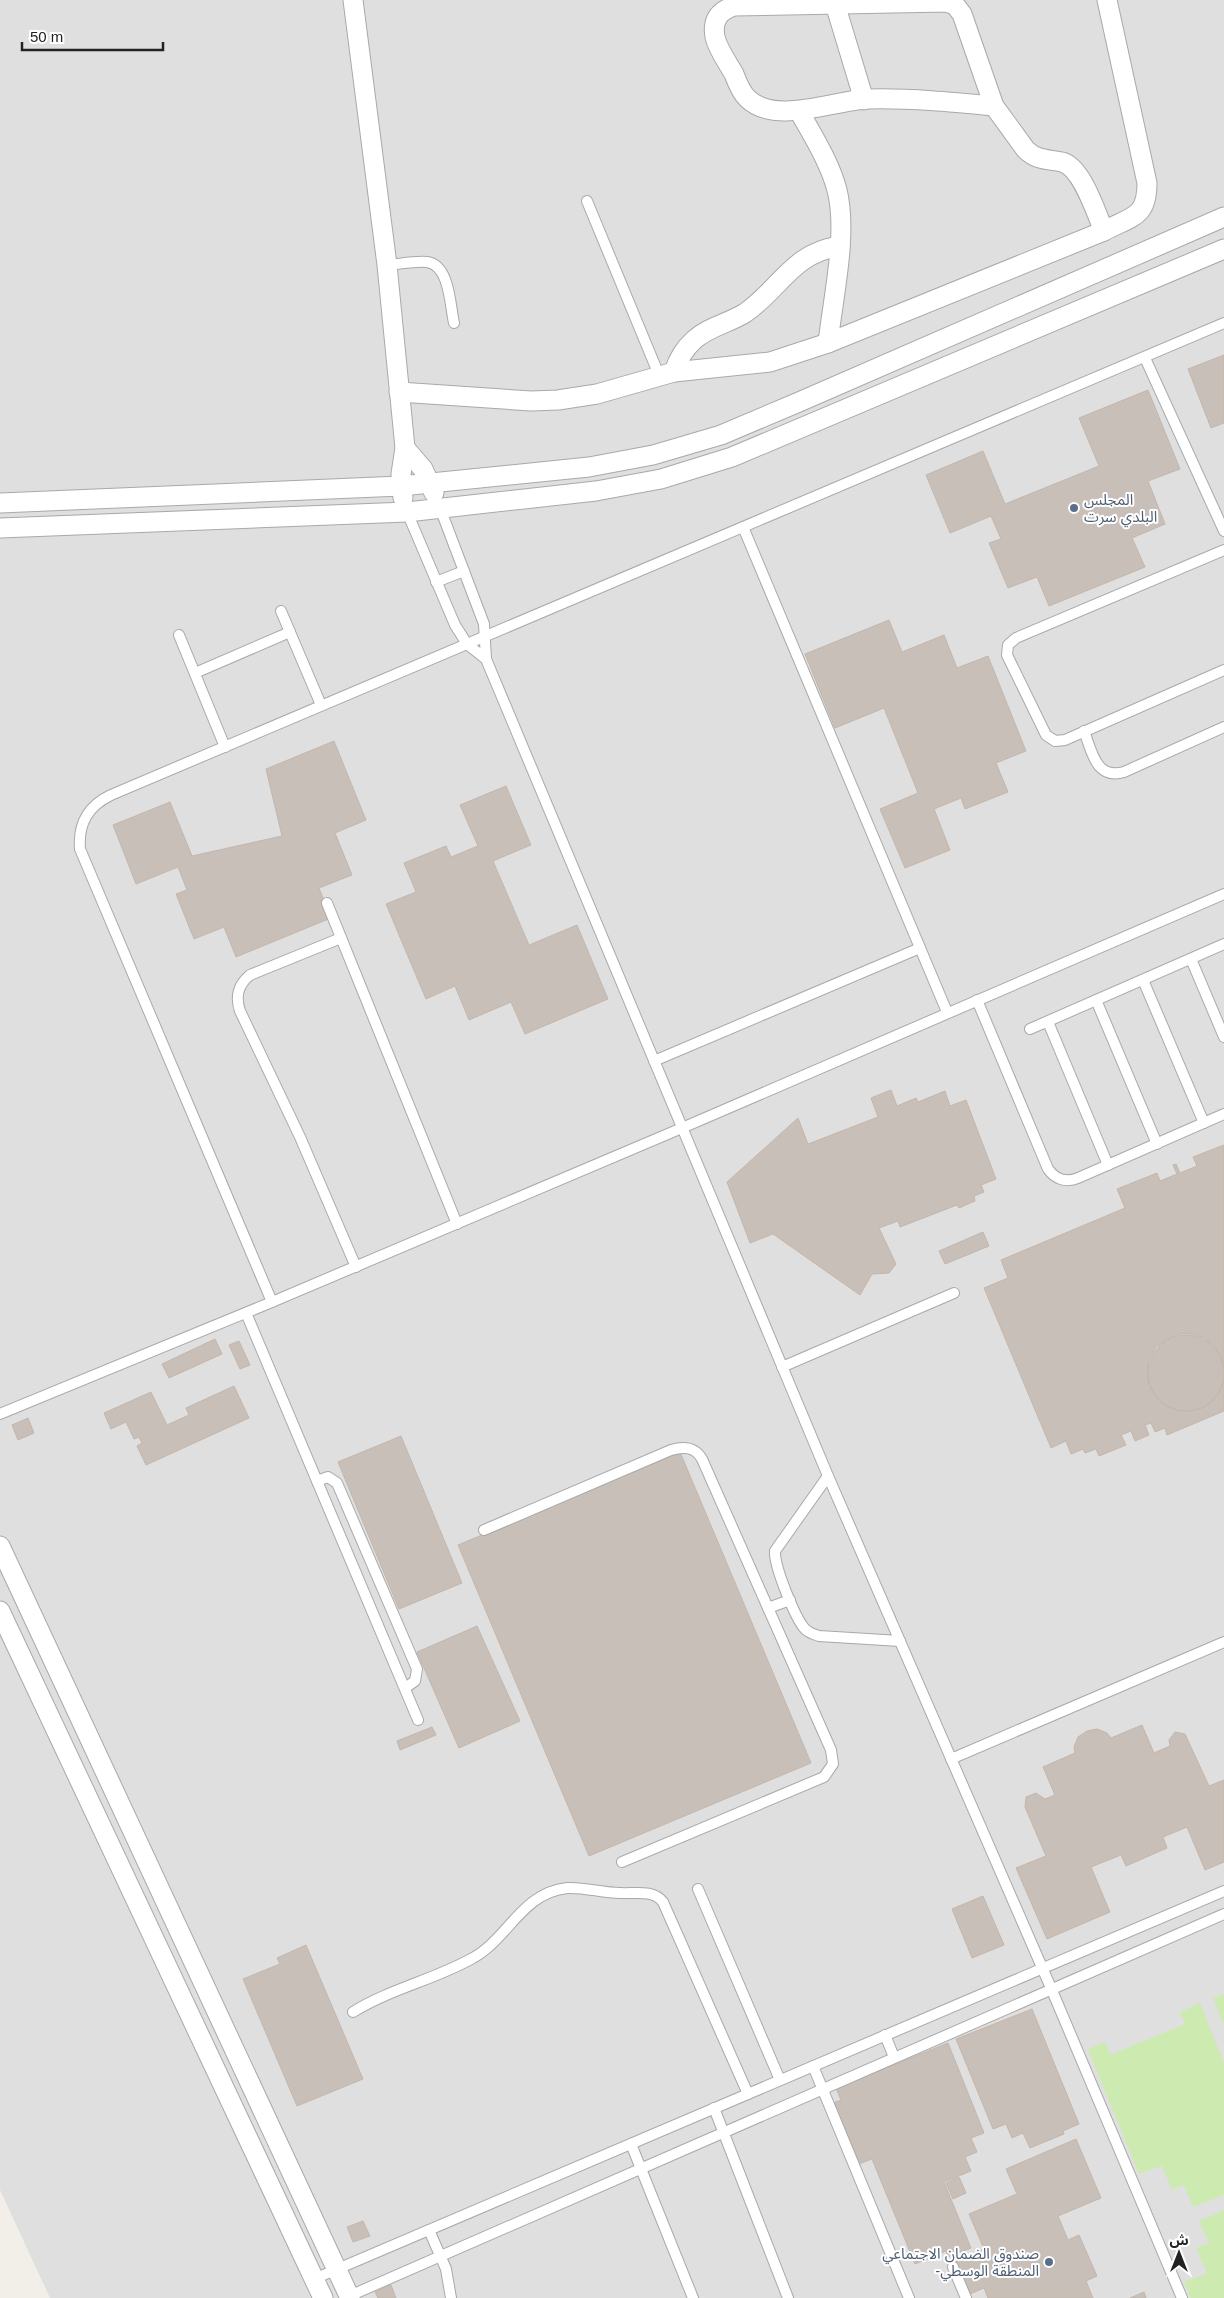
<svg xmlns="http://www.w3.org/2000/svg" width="1224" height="2298" font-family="Arial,'Noto Sans Arabic',sans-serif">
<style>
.residential{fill:#e0dfdf}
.garden{fill:#cdebb0}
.building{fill:#c7bfb8;stroke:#c4b6ab}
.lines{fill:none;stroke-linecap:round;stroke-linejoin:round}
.lane-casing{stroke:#a9a9a9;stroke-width:12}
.street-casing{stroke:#a9a9a9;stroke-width:21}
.lane{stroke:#fff;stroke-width:10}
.street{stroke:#fff;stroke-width:19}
.service-dot{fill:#5c6f8a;stroke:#fff;stroke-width:2}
.labels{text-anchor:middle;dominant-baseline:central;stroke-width:4;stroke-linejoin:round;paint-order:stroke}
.service-label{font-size:15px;fill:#4e5e75;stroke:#fff;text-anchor:start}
</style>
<rect width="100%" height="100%" fill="#f2efe9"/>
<path class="residential" d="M0,0H1224V2298H50L0,2190Z"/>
<g class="garden">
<path d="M1224,1994V2025L1213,1998Z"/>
<path d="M1200,2003L1224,2063V2195L1193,2207L1184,2185L1172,2190L1162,2166L1139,2174L1088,2049L1105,2042L1110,2055L1185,2024L1180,2012Z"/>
<path d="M1224,2210V2298H1191L1184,2282L1207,2273L1196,2248L1209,2243L1199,2221Z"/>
</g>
<g class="building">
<path d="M1224,355V423L1211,428L1188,369Z"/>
<path d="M1148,390L1180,469L1148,481L1165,524L1132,538L1145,567L1049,606L1037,577L1008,588L989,543L1001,539L991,516L950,533L926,475L983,451L1005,504L1099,466L1079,418Z"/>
<path d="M889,620L902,652L944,635L957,668L988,656L1026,751L996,763L1008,792L965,809L961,798L934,809L950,850L905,868L880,809L918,793L884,708L835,728L805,654Z"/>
<path d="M334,741L366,820L335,833L352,875L319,888L331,918L236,957L224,927L194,939L176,894L187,890L178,867L136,884L113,825L170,802L192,856L282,836L266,769Z"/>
<path d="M506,786L531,845L493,861L529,945L577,925L608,999L525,1034L511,1002L469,1020L455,986L426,999L386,904L416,892L404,863L446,846L451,857L478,846L460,805Z"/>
<path d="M891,1090L897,1106L916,1098L918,1102L945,1091L950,1106L966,1100L996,1179L981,1185L984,1192L974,1196L975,1201L959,1208L957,1205L900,1227L898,1221L879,1228L896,1264L889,1273L872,1274L860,1295L773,1234L750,1243L727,1182L798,1118L808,1144L878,1117L871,1098Z"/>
<path d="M1224,1145V1367L1221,1356L1214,1346L1204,1338L1192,1334H1180L1167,1339L1156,1347L1149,1359L1147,1372L1149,1385L1156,1397L1166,1406L1177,1410L1190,1411L1202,1408L1212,1401L1220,1391L1224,1380V1411L1167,1435L1165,1428L1155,1432L1151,1423L1145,1425L1149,1435L1135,1441L1131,1431L1121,1435L1126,1445L1099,1456L1096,1449L1085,1453L1083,1449L1071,1454L1066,1441L1051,1448L984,1288L1008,1278L1001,1260L1125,1208L1117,1189L1157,1173L1160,1181L1177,1174L1173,1165L1176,1164L1180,1173L1197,1166L1193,1157Z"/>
<path d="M983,1232L989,1246L945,1264L939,1251Z"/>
<circle cx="1186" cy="1373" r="38"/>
<path d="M215,1339L222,1354L169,1378L162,1364Z"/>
<path d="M239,1341L250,1365L240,1369L229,1345Z"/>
<path d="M234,1386L249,1418L146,1465L137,1446L142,1443L139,1437L134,1439L126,1422L111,1429L104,1413L151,1392L167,1425L189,1415L186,1408Z"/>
<path d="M28,1418L34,1433L18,1440L12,1425Z"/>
<path d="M401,1436L462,1583L399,1609L338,1462Z"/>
<path d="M680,1452L811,1763L589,1856L458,1545Z"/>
<path d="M477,1626L520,1721L459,1748L417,1652Z"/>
<path d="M1142,1725L1154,1753L1170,1746L1169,1740L1175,1732L1185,1734L1209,1786L1224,1780V1862L1205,1870L1187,1827L1163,1837L1167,1848L1126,1866L1121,1855L1091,1867L1110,1912L1047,1939L1016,1868L1046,1856L1025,1807L1026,1797L1036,1793L1045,1799L1055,1795L1043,1767L1075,1753L1074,1747L1078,1737L1087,1731L1097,1729L1107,1733L1111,1738Z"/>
<path d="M432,1727L436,1735L400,1750L397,1741Z"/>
<path d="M983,1896L1004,1945L972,1958L952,1909Z"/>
<path d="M306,1945L363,2079L297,2106L243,1979L280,1964L277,1958Z"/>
<path d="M1032,2009L1079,2124L1063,2131L1064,2134L1030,2148L1023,2133L1012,2138L1006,2124L993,2129L956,2039Z"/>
<path d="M948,2043L984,2133L971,2138L977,2152L965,2157L971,2171L944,2182L971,2248L948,2257L946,2251L915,2264L872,2159L856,2165L831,2104L841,2100L836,2088Z"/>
<path d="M1076,2139L1101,2198L1058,2216L1068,2240L1079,2235L1097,2276L1086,2281L1093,2298H988L984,2288L970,2294L956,2261L984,2249L969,2214L1017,2194L1006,2169Z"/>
<path d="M959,2177L966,2193L953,2199L946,2183Z"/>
<path d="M363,2221L370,2236L353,2242L347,2227Z"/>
<path d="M391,2285L396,2298H378L375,2292Z"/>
<path d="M1144,2292L1146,2298H1130Z"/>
</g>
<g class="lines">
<defs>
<g id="lane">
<path d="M587,201L659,375"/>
<path d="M387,265C400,264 414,261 427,262C450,265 450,306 454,323"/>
<path d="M1145,358L1224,531"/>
<path d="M440,508L484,624L486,659L828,1476L1051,1988L1182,2298"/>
<path d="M407,512L455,625L467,644L486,659"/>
<path d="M743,527L947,1012"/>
<path d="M1224,550L1016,638L1008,645L1007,655L1046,735L1055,741L1065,740L1224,670"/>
<path d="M436,582L464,571"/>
<path d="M281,611L321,705"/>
<path d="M179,635L225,747"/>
<path d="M195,673L290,632"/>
<path d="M1084,731C1092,752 1096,780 1124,772L1224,727"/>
<path d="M327,903L457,1224"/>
<path d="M341,938L250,975C238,985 235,996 240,1011L300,1137L356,1267"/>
<path d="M1191,959L1224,1037"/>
<path d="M1143,980L1204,1123"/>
<path d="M977,1000L1048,1169C1055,1179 1066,1183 1078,1178L1224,1114"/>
<path d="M1096,1000L1157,1144"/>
<path d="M1048,1022L1108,1165"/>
<path d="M1030,1029L1224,944"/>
<path d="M654,1061L920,948"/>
<path d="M272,1302L80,849C78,823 88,806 111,795L1224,323"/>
<path d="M246,1313L418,1720"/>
<path d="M782,1367L954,1293"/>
<path d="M0,1414L272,1302L682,1128L1224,894"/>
<path d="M828,1476L775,1551C774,1566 795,1618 805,1629C809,1633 813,1634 819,1636L900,1641"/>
<path d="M317,1481L328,1477L337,1483L417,1669L415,1681L405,1688"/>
<path d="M484,1530L671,1450C684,1446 695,1447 702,1459L831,1750L833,1764L824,1777L622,1862"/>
<path d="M768,1608L790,1600"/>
<path d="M951,1759L1224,1642"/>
<path d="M698,1889L780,2080"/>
<path d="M353,2012C390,1989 433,1980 471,1959C508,1940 521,1893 567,1888C585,1887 602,1893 620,1893C634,1894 653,1889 663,1902L748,2094"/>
<path d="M885,2035L894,2057"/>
<path d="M813,2066L909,2298"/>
<path d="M714,2108L788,2298"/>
<path d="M631,2144L693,2298"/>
<path d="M429,2230L446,2269L451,2298"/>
<path d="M953,2267L966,2298"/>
<path d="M314,2279L1224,1891"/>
<path d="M347,2297L1224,1914"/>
</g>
<g id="street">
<path d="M353,0L387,265L405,448L401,474L403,498"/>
<path d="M835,4L864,100"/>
<path d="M994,106C952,102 910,98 868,99C835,100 774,126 747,98C741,92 737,82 734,74C728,63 718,50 715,37C712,20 719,11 734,6L946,2L955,5L962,14L994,106L1026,150C1038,161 1048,159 1062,162C1082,167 1096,213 1104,231"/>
<path d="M799,111C813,136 830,163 837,190C848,234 833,297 828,343"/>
<path d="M674,372C678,359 684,349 694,340C708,327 729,323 745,313C781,288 792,253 840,246"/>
<path d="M399,392L531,401L558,400L597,394L674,372L770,362L828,343L1104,231C1132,216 1147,218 1147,183L1107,0"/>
<path d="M405,448L423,469L434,493"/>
<path d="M0,503L401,486L589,467L653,455L721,435L799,402L1224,217"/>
<path d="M0,528L407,512L596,491L661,479L732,457L1224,249"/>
<path d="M0,1546L350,2298"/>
<path d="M0,1611L323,2298"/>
</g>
</defs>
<use href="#lane" class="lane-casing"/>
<use href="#street" class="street-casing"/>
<use href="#lane" class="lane"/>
<use href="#street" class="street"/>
</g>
<g class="service-dot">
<circle cx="1074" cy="508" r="5"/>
<circle cx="1049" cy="2262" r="5"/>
</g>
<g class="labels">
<g class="service-label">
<text x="1084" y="499">المجلس<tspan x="1084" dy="17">البلدي سرت</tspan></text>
<text x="1039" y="2253" text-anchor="end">صندوق الضمان الاجتماعي<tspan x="1039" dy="17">-المنطقة الوسطي</tspan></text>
</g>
</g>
<g transform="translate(1179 2253)" stroke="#ffffff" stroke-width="4" paint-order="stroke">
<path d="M0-4L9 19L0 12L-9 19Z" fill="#222222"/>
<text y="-8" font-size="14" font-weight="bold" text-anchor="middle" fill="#222222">ش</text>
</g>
<path d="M22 42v8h141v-8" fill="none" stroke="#222222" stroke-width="2.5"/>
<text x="30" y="42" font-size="15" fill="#222222" stroke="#ffffff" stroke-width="4" paint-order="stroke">50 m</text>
</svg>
